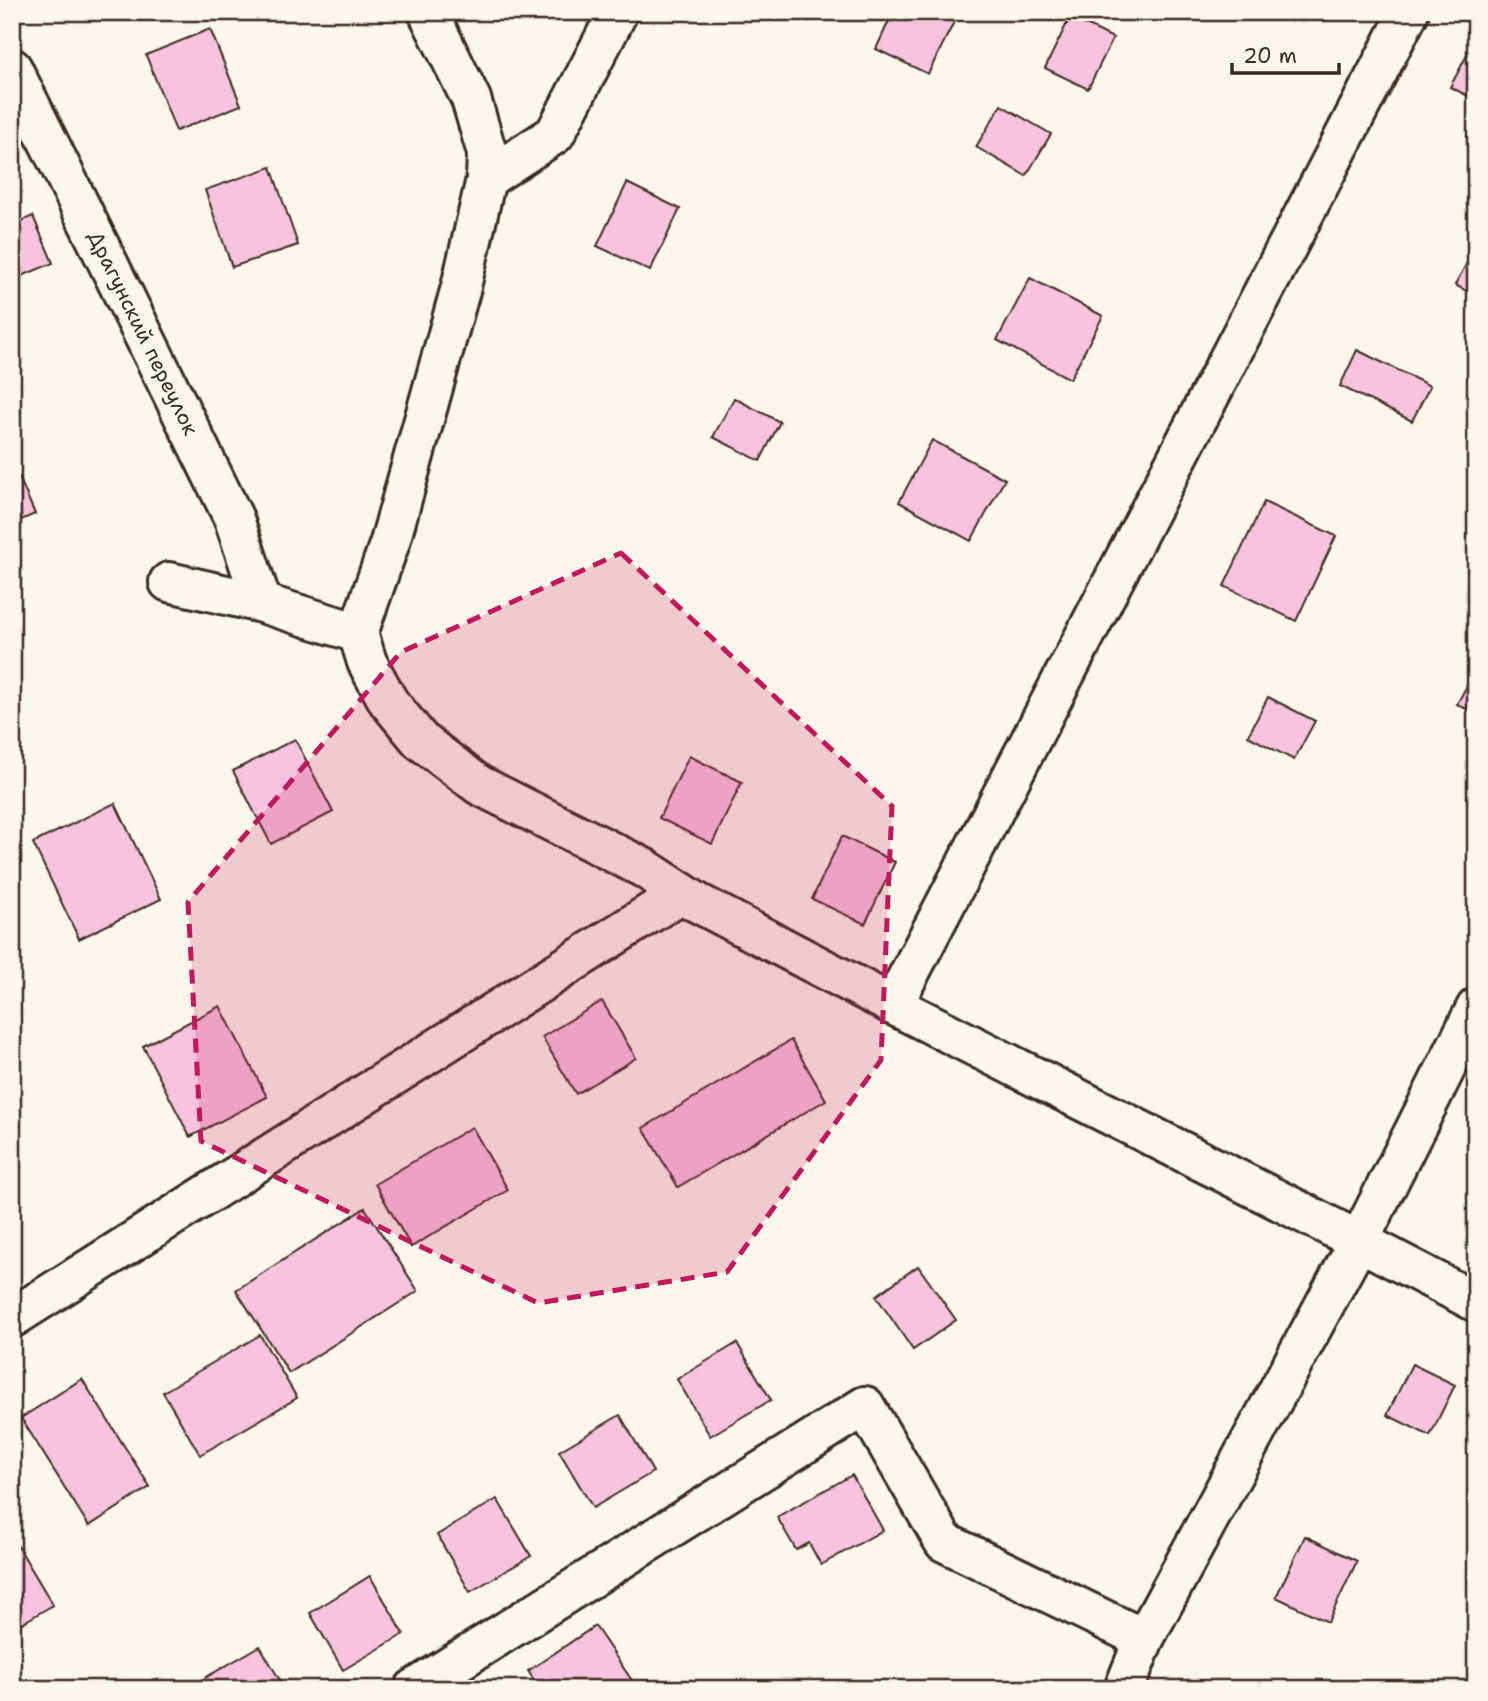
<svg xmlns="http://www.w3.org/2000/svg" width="1488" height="1701" font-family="'Shantell Sans',sans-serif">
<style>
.building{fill:#f8c3df;stroke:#3b2a1e;stroke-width:2}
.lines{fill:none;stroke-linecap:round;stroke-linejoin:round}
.minor-casing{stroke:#3b2a1e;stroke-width:44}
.minor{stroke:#fbf7ec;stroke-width:38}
.marked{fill:#c2185b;fill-opacity:0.2;stroke:#c2185b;stroke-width:5;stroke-dasharray:14 9;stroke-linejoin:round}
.labels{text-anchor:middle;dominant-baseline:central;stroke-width:7;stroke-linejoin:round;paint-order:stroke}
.street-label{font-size:21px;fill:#3b2a1e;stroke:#fbf7ec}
</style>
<rect width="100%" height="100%" fill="#fbf7ec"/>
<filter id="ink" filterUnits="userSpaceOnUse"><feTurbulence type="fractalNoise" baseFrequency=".0143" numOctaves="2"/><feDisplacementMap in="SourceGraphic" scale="14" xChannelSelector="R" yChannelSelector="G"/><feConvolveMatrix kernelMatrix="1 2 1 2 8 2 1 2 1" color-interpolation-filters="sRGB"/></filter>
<g filter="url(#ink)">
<g class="building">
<path d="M893,12H959L928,74L876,49Z"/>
<path d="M1070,17L1113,38L1088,89L1045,68Z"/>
<path d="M210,29L241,105L176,131L146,55Z"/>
<path d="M1476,38V100L1450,87Z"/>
<path d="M1001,105L1051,134L1026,176L976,147Z"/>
<path d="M271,167L298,245L232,267L205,190Z"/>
<path d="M627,183L680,209L650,271L597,246Z"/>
<path d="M33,216L53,263L12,280V225Z"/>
<path d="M1476,246V296L1455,285Z"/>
<path d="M1030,278L1103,316L1070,379L997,340Z"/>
<path d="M1357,350L1430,386L1412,421L1340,386Z"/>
<path d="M734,398L780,422L760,461L713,437Z"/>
<path d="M932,440L1005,479L971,541L899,502Z"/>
<path d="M18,475L35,514L12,524V477Z"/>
<path d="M1264,502L1336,536L1296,621L1224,586Z"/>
<path d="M1476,669V714L1457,704Z"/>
<path d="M1268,697L1315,721L1294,760L1248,736Z"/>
<path d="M295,739L333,812L271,844L233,771Z"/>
<path d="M689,756L742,782L712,844L659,818Z"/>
<path d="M115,803L161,899L79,939L33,843Z"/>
<path d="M842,836L895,862L865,924L812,899Z"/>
<path d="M602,1001L636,1058L576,1094L542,1037Z"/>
<path d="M220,1006L267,1097L190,1137L143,1046Z"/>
<path d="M791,1040L826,1100L678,1187L643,1128Z"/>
<path d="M472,1127L508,1190L411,1247L375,1184Z"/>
<path d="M365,1208L418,1291L289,1373L236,1290Z"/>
<path d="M918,1266L956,1320L913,1350L876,1296Z"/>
<path d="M260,1335L297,1398L200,1455L163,1392Z"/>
<path d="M737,1343L771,1400L710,1436L677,1379Z"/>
<path d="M1412,1364L1455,1385L1430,1436L1387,1415Z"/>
<path d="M82,1379L150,1487L89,1526L21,1418Z"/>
<path d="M620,1415L653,1472L593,1508L559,1451Z"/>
<path d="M852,1475L883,1530L821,1565L809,1543L796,1550L777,1517Z"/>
<path d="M497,1499L531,1556L470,1592L437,1535Z"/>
<path d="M1305,1536L1357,1561L1328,1622L1276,1597Z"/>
<path d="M16,1543L53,1605L12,1629V1545Z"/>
<path d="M370,1576L404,1634L343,1670L310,1613Z"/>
<path d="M595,1626L633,1682L623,1689H540L528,1671Z"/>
<path d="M260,1646L285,1689H195L193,1685Z"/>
</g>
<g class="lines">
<defs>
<g id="minor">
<path d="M428,12L471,99L487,153L486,179L461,287L390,542L358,633L367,662L388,701L420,740L479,785L644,868L696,902L893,1005L1359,1241L1476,1302"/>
<path d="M12,68L234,519L262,603"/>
<path d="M486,179L555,134L618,12"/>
<path d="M169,582L262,603L358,633"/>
<path d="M893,1005L1409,12"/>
<path d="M12,1318L682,893"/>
<path d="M414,1689L865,1406L944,1542L1144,1639"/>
<path d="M1124,1689L1144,1639L1359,1241L1476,1008"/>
</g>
</defs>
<use href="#minor" class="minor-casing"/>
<use href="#minor" class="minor"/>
</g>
</g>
<path class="marked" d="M621,553L892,806L881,1060L727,1272L538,1303L201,1141L188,902L401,652Z"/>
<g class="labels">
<g class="street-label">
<text transform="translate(143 333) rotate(64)">Драгунский переулок</text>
</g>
</g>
<rect width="1488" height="1701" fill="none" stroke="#fbf7ec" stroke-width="42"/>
<rect x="21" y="21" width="1446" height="1659" fill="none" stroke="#3b2a1e" stroke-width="2.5" filter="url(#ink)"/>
<path d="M1232 63v10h107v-10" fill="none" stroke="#3b2a1e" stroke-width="3.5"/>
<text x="1243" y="63" font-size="21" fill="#3b2a1e" stroke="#fbf7ec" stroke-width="5" paint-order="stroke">20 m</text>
</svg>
